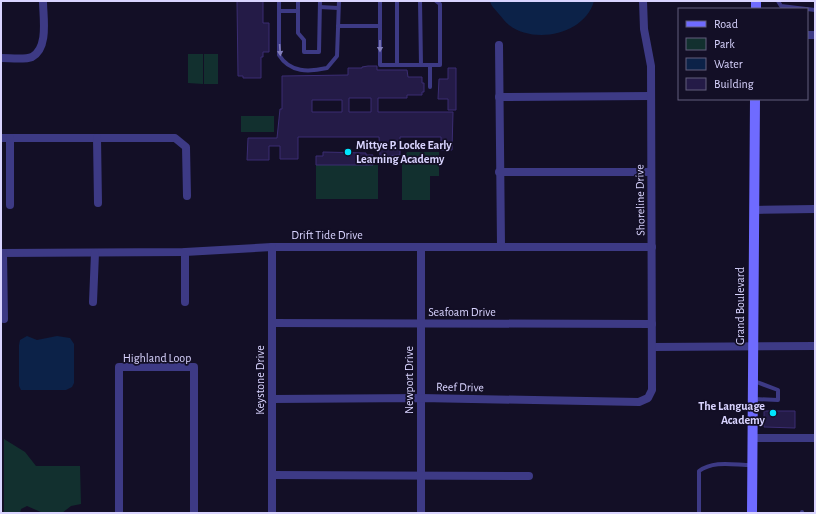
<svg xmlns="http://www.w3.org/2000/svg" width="816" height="514" font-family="'Alegreya Sans',sans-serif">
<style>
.green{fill:#12302f}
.water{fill:#0c2248}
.building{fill:#241b47;stroke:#3b2d73;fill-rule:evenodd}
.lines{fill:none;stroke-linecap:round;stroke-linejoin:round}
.service{stroke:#3d3a85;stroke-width:4}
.minor{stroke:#3d3a85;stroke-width:8}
.secondary{stroke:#6f6bff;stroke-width:10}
.oneway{fill:#837fbc}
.poi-dot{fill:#00e5ff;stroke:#130f26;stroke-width:1.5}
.labels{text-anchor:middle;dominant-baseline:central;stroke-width:3.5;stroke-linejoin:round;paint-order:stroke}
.poi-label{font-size:12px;font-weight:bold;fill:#d9d4ff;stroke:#130f26;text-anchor:start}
.street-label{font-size:12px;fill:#d9d4ff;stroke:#130f26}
</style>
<rect width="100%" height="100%" fill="#130f26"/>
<g class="green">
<path d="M188,54H203V84L188,83Z"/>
<rect x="204" y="54" width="14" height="30"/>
<rect x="241" y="116" width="33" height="16"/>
<path d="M407,152H439V176H430V200H402V161Z"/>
<rect x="316" y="165" width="62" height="34"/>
<path d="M4,439L25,452L36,466H80L81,504L71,506L62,513H43L27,506L21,509L20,513H4Z"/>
</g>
<g class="water">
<path d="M490,1H594C585,34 535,45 509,25C505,22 502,17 498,13C495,9 491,6 490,1Z"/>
<path d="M27,336L37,340L57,336L70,338L74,344V383L72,387L66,390H21L19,386V345L20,340Z"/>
</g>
<g class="building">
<path d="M237,1H263V23H269V52H263V57H261V78H243V76H238Z"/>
<path d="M368,66H377V70H407L408,77H422V83H424V92H422V95H407V98H378V112H453L452,150H441V137H400V155L380,156L379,137H298V159H280V146H269V160H247L248,138H277L280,109H282V76L348,75V68H362V67ZM349,98H371V112H349ZM312,100H342V112H312Z"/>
<path d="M448,68H456V110H448V99H438L439,79H448Z"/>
<path d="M323,152L366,153V155H373V165H316V156H323Z"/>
<path d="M764,411H795V428L764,427Z"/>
</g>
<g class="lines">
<g class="service">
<path d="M279,1V55C290,73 309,72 327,68L337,56L339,1"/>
<path d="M298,1V33L304,40V52H319L320,1"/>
<path d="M380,1V65H440V4L436,1"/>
<path d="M397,1V65"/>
<path d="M420,1L421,65"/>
<path d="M778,1L781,6L806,9"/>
<path d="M320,7L338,8"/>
<path d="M807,9L815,10"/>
<path d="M279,11H298"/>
<path d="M338,26H380"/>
<path d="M430,65V87"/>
<path d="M754,399L778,400V390L754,381"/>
<path d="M699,513V471C714,460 734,465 751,465"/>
<path d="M802,513V512"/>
</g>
<g class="minor">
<path d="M807,35H815"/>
<path d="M499,45L501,246"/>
<path d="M1,58C10,58 25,60 32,57C49,48 43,17 43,1"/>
<path d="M499,97L651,96"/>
<path d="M1,138H175L186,147L187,196"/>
<path d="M97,138L98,203"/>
<path d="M499,172H651"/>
<path d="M10,205V138"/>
<path d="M754,210L815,209"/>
<path d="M421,247V513"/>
<path d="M185,252V302"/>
<path d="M1,253L185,252L272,247H652"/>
<path d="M3,253L4,319"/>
<path d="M93,302L95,253"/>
<path d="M272,323L652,324"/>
<path d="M653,347L815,346"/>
<path d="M272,399L421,398L639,402L648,398L652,390L651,66L644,29L643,1"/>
<path d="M753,438H815"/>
<path d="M272,475L529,476"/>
<path d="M119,513V367H194V513"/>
<path d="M272,513V247"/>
</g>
<g class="secondary">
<path d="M756,9V1"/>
<path d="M752,513L755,99"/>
</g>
</g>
<defs><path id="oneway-solid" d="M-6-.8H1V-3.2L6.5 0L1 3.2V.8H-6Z"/></defs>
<g class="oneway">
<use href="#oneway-solid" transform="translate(380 46) rotate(90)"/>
<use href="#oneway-solid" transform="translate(280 50) rotate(86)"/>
</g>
<g class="poi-dot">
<circle cx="348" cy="152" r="4"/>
<circle cx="773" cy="413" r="4"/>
</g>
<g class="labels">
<g class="poi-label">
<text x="356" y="145">Mittye P. Locke Early<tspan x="356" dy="14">Learning Academy</tspan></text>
<text x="765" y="406" text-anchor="end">The Language<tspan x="765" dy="14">Academy</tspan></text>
</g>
<g class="street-label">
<text transform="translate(640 200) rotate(-91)">Shoreline Drive</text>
<text x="327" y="235">Drift Tide Drive</text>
<text transform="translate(740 306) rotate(-90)">Grand Boulevard</text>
<text x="462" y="312">Seafoam Drive</text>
<text x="157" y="358">Highland Loop</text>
<text transform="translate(260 380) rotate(-90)">Keystone Drive</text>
<text transform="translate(409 380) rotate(-90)">Newport Drive</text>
<text transform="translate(460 387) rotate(1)">Reef Drive</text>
</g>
</g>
<rect width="816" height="514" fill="none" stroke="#d9d4ff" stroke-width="4"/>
<rect x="678" y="8" width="130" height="92" fill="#130f26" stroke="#625e7d"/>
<rect x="686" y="21" width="20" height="6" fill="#6f6bff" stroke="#625e7d"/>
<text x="714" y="28" font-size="12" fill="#d9d4ff">Road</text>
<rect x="686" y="38" width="20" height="12" fill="#12302f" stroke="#625e7d"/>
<text x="714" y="48" font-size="12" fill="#d9d4ff">Park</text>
<rect x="686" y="58" width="20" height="12" fill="#0c2248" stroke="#625e7d"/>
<text x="714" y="68" font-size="12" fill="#d9d4ff">Water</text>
<rect x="686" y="78" width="20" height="12" fill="#241b47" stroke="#625e7d"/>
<text x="714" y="88" font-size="12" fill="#d9d4ff">Building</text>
</svg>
